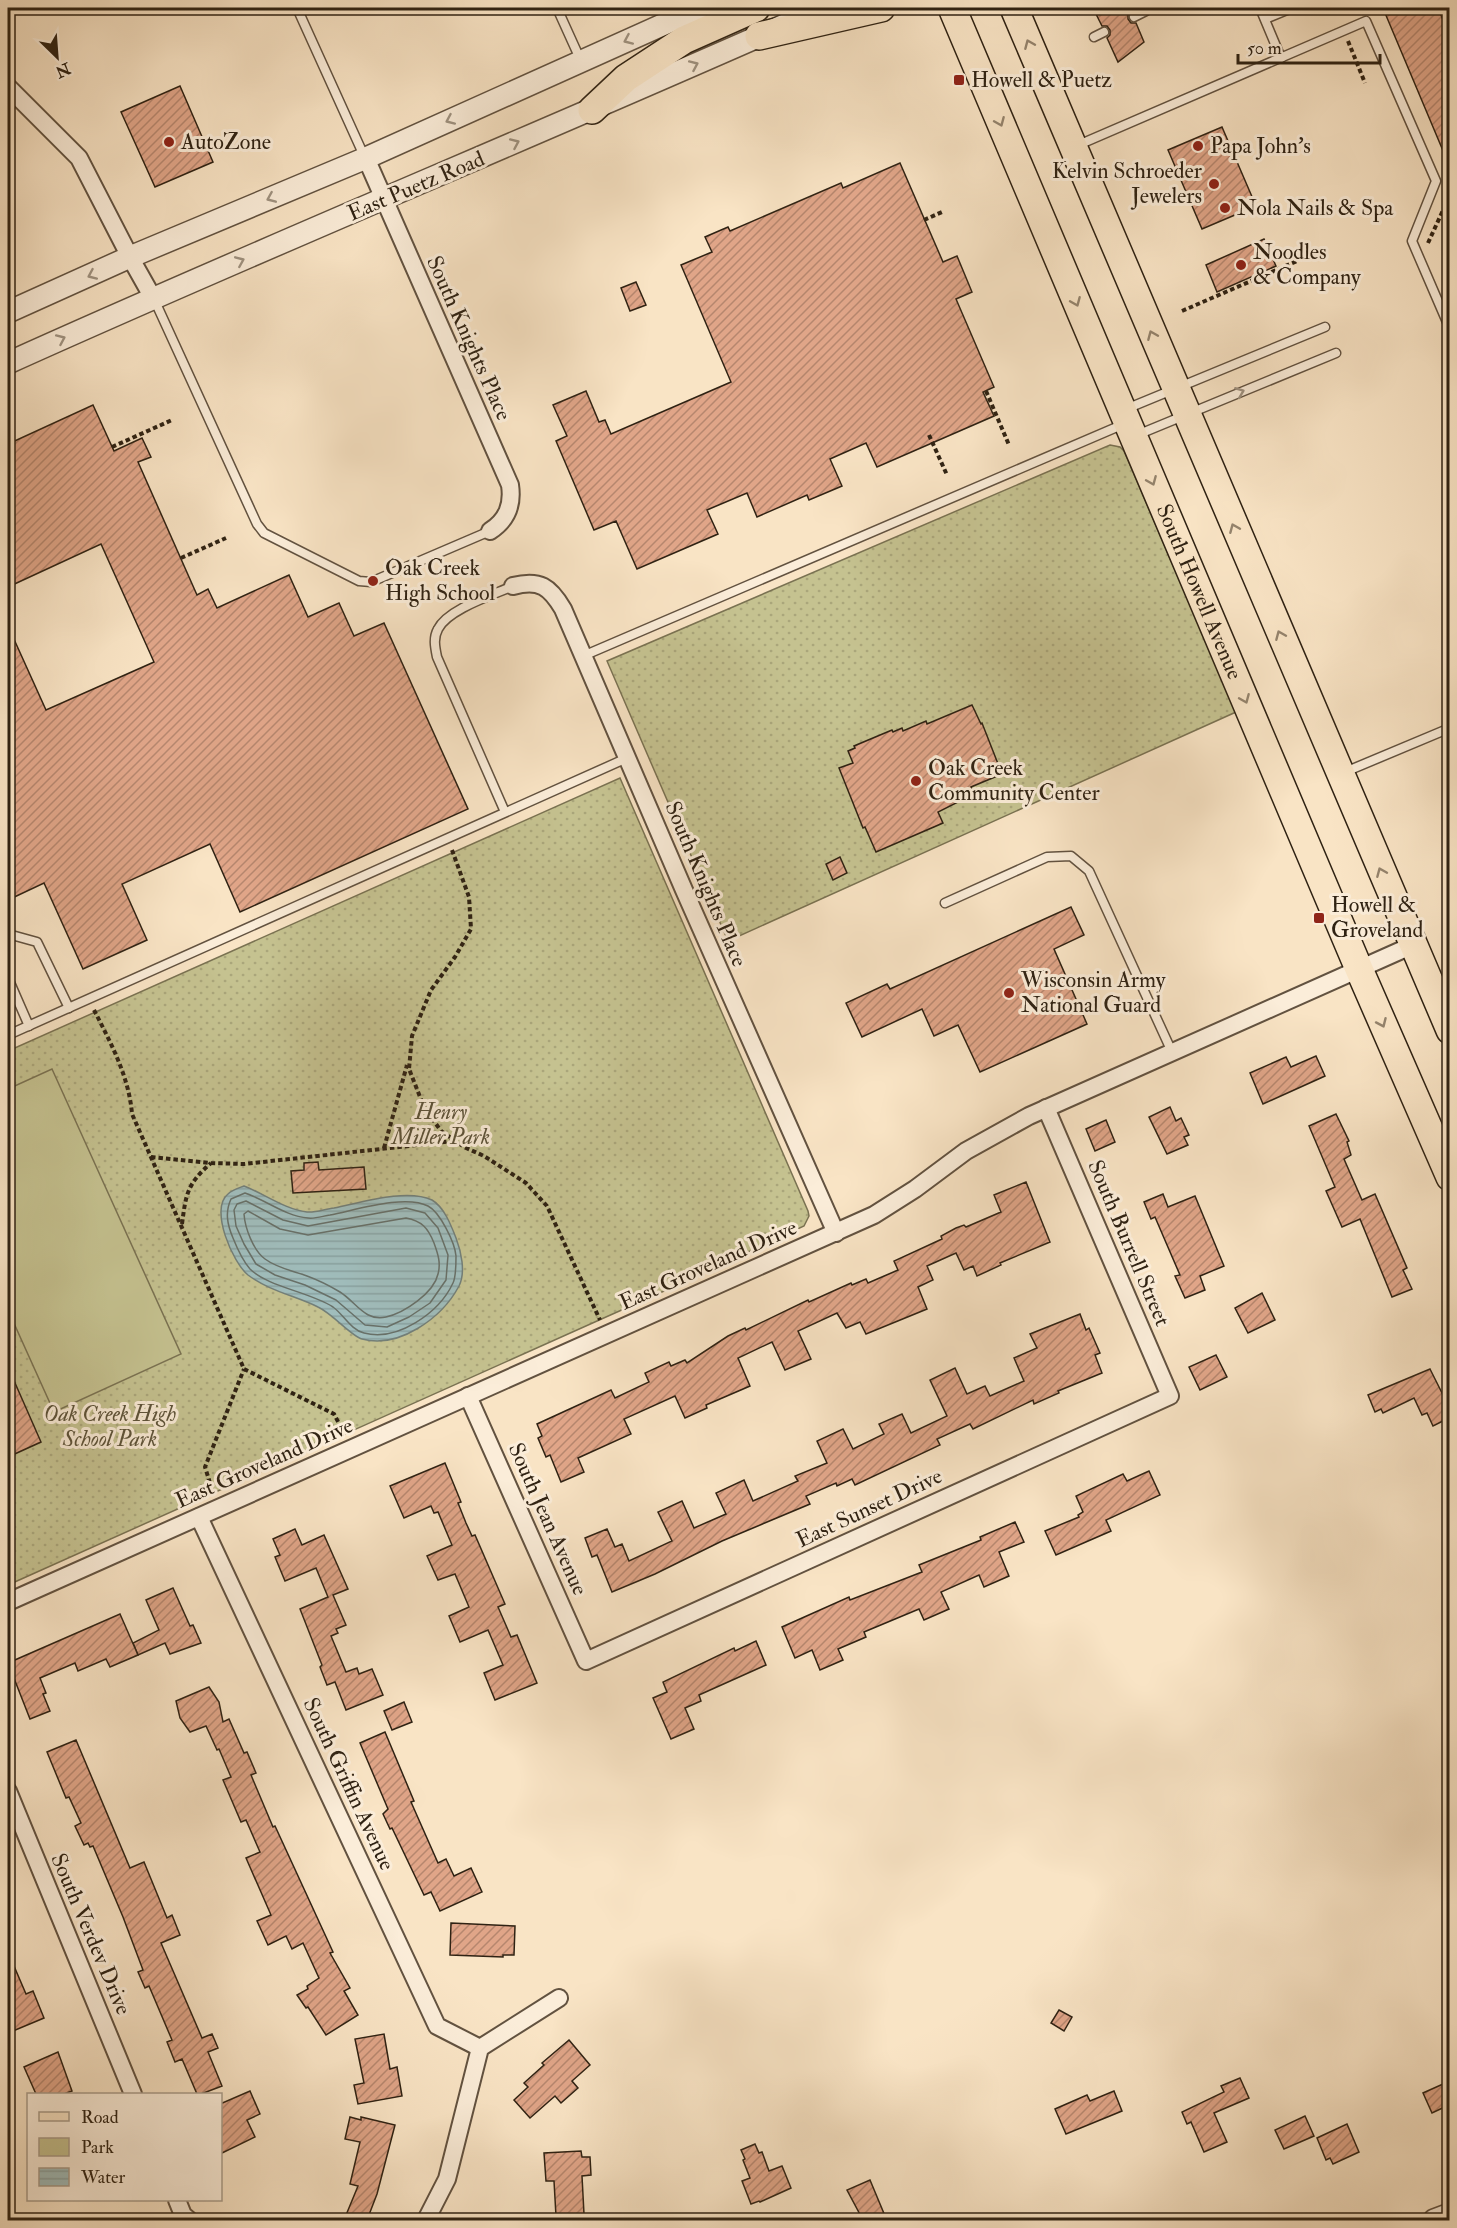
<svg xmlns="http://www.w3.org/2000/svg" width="1457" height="2228" font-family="'IM FELL Double Pica',serif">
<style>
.green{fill:url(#green-dots);stroke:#7a7252;stroke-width:1.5}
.pitch{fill:#c5c290;stroke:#7a7252;stroke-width:1.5}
.water{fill:url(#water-rules);stroke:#737f78;stroke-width:1.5}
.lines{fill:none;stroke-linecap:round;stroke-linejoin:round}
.shore{stroke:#687068;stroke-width:1.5}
.building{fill:url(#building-hatch);stroke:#2f2213;stroke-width:1.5}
.service-casing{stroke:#625240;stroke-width:11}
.minor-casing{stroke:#625240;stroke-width:20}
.tertiary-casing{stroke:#625240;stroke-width:24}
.primary-casing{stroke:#2f2213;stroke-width:30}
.path{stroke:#2f2213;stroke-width:4;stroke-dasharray:4.5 3;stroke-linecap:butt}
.service{stroke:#fbedd9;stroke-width:8}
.minor{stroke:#fbedd9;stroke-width:16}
.tertiary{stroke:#fbedd9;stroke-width:21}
.primary{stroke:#f9e4c5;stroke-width:27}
.oneway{stroke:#9f9280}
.oneway2{stroke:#94836c}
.poi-dot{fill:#8f2418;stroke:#fbedd9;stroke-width:2}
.labels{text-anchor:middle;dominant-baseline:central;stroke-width:6;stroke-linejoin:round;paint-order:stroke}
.poi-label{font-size:22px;fill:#2f2213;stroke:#fbedd9;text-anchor:start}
.street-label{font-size:22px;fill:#2f2213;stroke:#fbedd9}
.park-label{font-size:22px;font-style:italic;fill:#5c5238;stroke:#fbedd9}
</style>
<defs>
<pattern id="green-dots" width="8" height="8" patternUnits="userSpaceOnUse" patternTransform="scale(1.5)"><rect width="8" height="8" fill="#c5c290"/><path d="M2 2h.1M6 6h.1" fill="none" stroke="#aaa67b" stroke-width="1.8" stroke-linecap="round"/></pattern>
<pattern id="water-rules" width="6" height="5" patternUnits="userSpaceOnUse" patternTransform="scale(1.5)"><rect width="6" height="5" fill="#a0bdbc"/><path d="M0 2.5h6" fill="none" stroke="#8aa2a1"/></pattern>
<pattern id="building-hatch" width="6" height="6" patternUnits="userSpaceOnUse" patternTransform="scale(1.5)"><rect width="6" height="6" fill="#e0a588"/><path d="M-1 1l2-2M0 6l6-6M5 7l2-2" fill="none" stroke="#b6866e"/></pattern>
</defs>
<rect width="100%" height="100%" fill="#f9e4c5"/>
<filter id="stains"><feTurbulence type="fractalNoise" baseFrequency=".00333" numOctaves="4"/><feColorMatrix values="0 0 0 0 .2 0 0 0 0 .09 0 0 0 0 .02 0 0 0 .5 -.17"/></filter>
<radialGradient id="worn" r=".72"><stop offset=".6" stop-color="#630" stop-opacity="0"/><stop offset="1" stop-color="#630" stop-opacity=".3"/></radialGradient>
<g class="green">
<path d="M1110,445L1120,447L1124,451L1236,712L728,941L607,661Z"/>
<path d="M620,778L808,1211L809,1216L804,1226L673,1287L8,1585V1051Z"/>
</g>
<path class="pitch" d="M52,1069L181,1354L54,1412L8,1310V1089Z"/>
<path class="water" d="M244,1186C265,1194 284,1209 307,1212C315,1213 325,1209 334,1208C360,1203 406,1188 432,1200C444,1207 451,1225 456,1238C461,1251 466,1272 459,1286C442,1318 399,1349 362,1339C351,1336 333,1314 318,1307C296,1296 269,1291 248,1275C233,1263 209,1209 228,1194C232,1190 239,1188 244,1186Z"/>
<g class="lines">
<g class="shore">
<path d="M245,1193C266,1200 285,1216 308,1218C315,1219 323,1216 330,1215C356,1210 405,1194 428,1206C440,1212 455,1243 456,1256C456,1264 456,1277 453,1283C439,1313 397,1342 364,1333C351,1330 343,1314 333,1307C310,1292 268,1287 250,1269C243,1261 237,1248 233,1238C227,1224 225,1212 231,1199Z"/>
<path d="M246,1201L283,1220L308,1226L406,1208L425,1213L438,1228L448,1255L446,1280L430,1303L409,1317L387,1327L365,1325L336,1300L305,1285L275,1275L256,1264L244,1244L236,1226L234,1210L237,1204Z"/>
<path d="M248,1211L280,1229L308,1235L406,1218C422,1221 428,1228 434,1243C438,1254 441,1263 438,1274C434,1293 404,1313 386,1317C365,1322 356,1302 340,1292C330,1286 318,1280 307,1276C293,1271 277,1268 265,1259C253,1250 245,1228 244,1214Z"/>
</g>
</g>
<g class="building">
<path d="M1093,8H1130L1131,11L1128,14V19L1131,23H1136L1144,42L1118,62L1107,38L1110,35V30L1107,26H1102Z"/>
<path d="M1398,8H1438L1449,34V165L1385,13Z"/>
<path d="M180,86L213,162L155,187L121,112Z"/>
<path d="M1222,127L1256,206L1202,229L1168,150Z"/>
<path d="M900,163L943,262L957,256L972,292L956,299L994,387L983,392L994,416L877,467L866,443L830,459L842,486L809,500L807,495L757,517L747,493L707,510L718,534L637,569L616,521L594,530L556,441L567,436L553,405L586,391L599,422L605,420L611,434L731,382L681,265L712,252L705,237L728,227L730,231L841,183L843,188Z"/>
<path d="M1264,239L1276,266L1217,292L1206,265Z"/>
<path d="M636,282L646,305L630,311L621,288Z"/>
<path d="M93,405L114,451L142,438L151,457L138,462L197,595L208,589L217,608L289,575L308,617L339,603L354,636L384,623L468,809L240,912L210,844L122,884L147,940L83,969L44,883L8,900V626L46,710L154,662L101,544L8,587V444Z"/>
<path d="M972,705L981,724L982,723L1002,774L971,787L974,794L938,812L943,823L876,852L865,827L863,828L839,768L853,763L848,751L855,748L854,746L892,730L893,732L902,728L903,731L926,721L927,724Z"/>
<path d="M840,857L847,873L833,880L826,864Z"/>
<path d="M1071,907L1084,935L1054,949L1087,1024L980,1072L958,1025L934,1036L922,1009L862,1037L846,1003L887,984L890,989Z"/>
<path d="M1316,1056L1325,1076L1263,1104L1250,1073L1286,1057L1291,1067Z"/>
<path d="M1170,1107L1176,1121L1181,1118L1189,1135L1184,1137L1188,1145L1167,1154L1149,1117Z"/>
<path d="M1336,1114L1349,1141L1347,1142L1351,1155L1344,1159L1362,1200L1375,1194L1407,1268L1403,1270L1412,1289L1392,1297L1360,1219L1342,1227L1326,1191L1335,1187L1309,1126Z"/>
<path d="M1106,1120L1115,1142L1095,1151L1086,1129Z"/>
<path d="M318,1162L319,1170L364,1167L366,1189L293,1193L291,1171L304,1170V1163Z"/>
<path d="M1026,1182L1050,1242L1000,1263L1001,1265L977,1276L973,1266L964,1270L956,1253L927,1266L933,1280L918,1287L927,1309L866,1334L860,1322L846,1328L837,1313L798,1331L811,1359L785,1370L772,1342L738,1358L750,1386L706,1405L707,1408L685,1418L675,1396L624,1419L631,1434L578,1458L584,1472L561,1482L550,1455L546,1457L538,1438L542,1436L537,1424L611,1390L615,1398L649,1382L645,1373L669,1362L671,1366L685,1360L687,1363L728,1336L745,1328L746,1330L808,1300L809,1302L851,1283L852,1285L866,1279L868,1283L898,1270L894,1261L942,1239L941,1236L956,1228L964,1225L966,1227L1001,1212L994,1195Z"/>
<path d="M1163,1194L1168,1207L1195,1196L1224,1266L1200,1276L1205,1290L1185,1298L1175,1276L1180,1275L1164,1238L1155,1217L1151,1219L1144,1202Z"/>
<path d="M1262,1293L1275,1320L1248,1333L1235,1308Z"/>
<path d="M1080,1314L1086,1330L1089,1328L1100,1353L1095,1355L1102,1373L1058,1391L1059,1393L1034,1404L1033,1400L973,1429L970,1424L937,1439L940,1445L855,1485L852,1479L837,1486L836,1483L806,1496L810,1504L722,1541L655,1574L612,1592L597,1555L592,1557L585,1538L607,1529L615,1547L622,1544L629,1561L672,1541L658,1512L682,1501L694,1528L726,1514L716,1493L744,1480L753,1501L798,1481L795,1476L827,1463L817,1441L843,1429L853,1449L884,1434L879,1424L902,1414L911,1433L947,1416L930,1380L955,1368L967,1394L985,1386L990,1396L1024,1381L1014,1358L1037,1348L1030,1334Z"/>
<path d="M1216,1355L1227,1377L1200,1390L1189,1367Z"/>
<path d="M8,1367L41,1442L8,1457Z"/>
<path d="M1430,1369L1449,1407V1418L1433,1426L1427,1413L1422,1415L1414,1398L1383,1413L1381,1409L1375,1412L1368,1395Z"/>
<path d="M445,1463L461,1502L458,1503L466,1523L472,1536L475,1535L505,1604L498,1607L511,1637L517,1635L537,1683L495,1700L484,1673L503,1665L488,1630L460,1642L449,1616L469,1607L455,1574L438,1580L427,1556L452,1545L438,1512L434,1513L431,1506L404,1518L390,1486Z"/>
<path d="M1149,1471L1160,1495L1106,1520L1111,1531L1056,1555L1045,1531L1079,1517L1078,1515L1083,1512L1076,1496L1123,1474L1127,1481Z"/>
<path d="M1015,1522L1024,1542L999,1552L1009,1576L984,1587L979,1575L941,1592L949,1609L924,1620L919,1609L864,1632L866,1637L838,1649L843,1660L820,1670L812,1650L795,1658L782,1627L849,1597L850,1600L922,1572L919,1565L981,1540L980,1537Z"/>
<path d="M295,1529L302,1545L324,1535L348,1589L333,1595L346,1625L336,1629L338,1633L331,1636L346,1672L357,1668L359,1674L372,1669L383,1695L346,1710L335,1682L327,1685L320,1667L322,1665L300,1609L328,1597L316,1568L285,1581L275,1557L280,1555L273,1539Z"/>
<path d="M173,1588L190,1626L193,1625L201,1643L170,1654L165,1643L138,1655L133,1643L159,1630L146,1600Z"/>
<path d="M120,1614L138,1655L110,1667L106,1659L78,1671L75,1663L40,1678L46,1693L43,1694L50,1711L30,1719L8,1663Z"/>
<path d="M756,1641L766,1665L699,1695L701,1701L685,1708L694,1729L671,1739L653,1698L667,1692L663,1682L734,1648L735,1651Z"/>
<path d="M209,1687L219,1702L223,1722L229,1719L244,1753L247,1752L256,1773L251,1775L273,1827L275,1826L333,1952L330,1953L350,1988L344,1991L358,2015L326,2035L308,2007L306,2008L297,1995L308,1989L307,1986L319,1978L303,1943L292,1949L286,1936L268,1945L257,1921L271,1915L246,1858L260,1852L246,1820L241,1822L223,1780L231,1777L219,1749L217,1750L206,1726L190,1732L180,1718L176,1701Z"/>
<path d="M404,1702L412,1722L392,1730L384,1711Z"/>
<path d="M385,1732L414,1801L411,1802L438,1863L446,1859L454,1876L471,1868L482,1892L440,1911L431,1892L424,1895L392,1828L390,1829L383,1814L388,1809L360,1743Z"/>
<path d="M76,1740L130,1868L144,1862L167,1918L172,1915L180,1935L161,1943L202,2038L212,2034L218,2048L208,2052L222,2086L201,2094H197L182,2059L175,2062L167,2042L172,2040L149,1986L145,1988L138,1972L143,1970L123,1917L93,1846L90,1847L88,1843L84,1845L75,1826L81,1823L69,1797L66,1798L47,1752Z"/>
<path d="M451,1923L515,1926L514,1955H503V1957L450,1955Z"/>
<path d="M8,1952L26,1994L33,1991L44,2018L13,2031L8,2017Z"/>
<path d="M1059,2010L1072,2017L1064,2031L1051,2023Z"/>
<path d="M384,2034L390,2069L397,2067L402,2096L358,2104L354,2085L364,2083L355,2039Z"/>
<path d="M569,2040L590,2065L572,2081L578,2088L561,2103L555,2096L530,2118L514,2100L528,2087L524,2083L544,2065L542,2063Z"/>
<path d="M58,2052L72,2091L64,2094H36L24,2067Z"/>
<path d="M1240,2078L1249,2098L1214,2113L1227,2142L1204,2152L1191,2122L1187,2124L1182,2112L1224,2092L1221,2086Z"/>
<path d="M1443,2084L1449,2099V2105L1432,2113L1423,2093Z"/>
<path d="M250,2091L260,2114L247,2120L255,2137L220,2154V2104Z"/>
<path d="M1114,2091L1122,2111L1066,2134L1055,2109L1087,2095L1090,2101Z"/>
<path d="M1305,2116L1314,2136L1284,2149L1275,2130Z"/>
<path d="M350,2117L361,2120V2117L395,2125L377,2194L367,2220H344L358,2186L350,2184L360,2142L345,2139Z"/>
<path d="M1347,2124L1359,2152L1333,2164L1330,2158L1326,2160L1317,2138Z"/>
<path d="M755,2144L759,2153L762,2152L769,2171L782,2166L791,2188L760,2202L759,2201L751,2204L742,2181L750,2178L743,2160L745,2159L741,2150Z"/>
<path d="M581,2151L582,2157H590L591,2175L582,2176L584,2214L556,2216L554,2181H546L544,2153Z"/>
<path d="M870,2180L885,2216L877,2220H863L847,2190Z"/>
</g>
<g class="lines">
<defs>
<g id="service">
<path d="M297,8L365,158"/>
<path d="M557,8L581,61"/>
<path d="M1260,8L1281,58"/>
<path d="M1082,9L1085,8"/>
<path d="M1134,17L1146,11"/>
<path d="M1265,19L1292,8"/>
<path d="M1094,37L1104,32"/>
<path d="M1076,146L1366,21L1436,181L1412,241L1450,329"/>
<path d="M154,299L257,524L264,533L359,581L371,582L490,531"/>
<path d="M1126,409L1325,327"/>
<path d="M1137,435L1336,353"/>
<path d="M583,656L1124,424"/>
<path d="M1345,772L1450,728"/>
<path d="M505,812L437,657C435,647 433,638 438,629C448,609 493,595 513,586"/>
<path d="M945,903L1047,857L1071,856L1089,871L1172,1052"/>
<path d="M8,934L37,942L69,1008"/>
<path d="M8,978L29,1026"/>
<path d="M8,1035L627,758"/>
</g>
<g id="minor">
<path d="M8,87L79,158L130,257L153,298"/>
<path d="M366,158L510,485C513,505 507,520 490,531"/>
<path d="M513,586C540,579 550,587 563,609L684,890L836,1233"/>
<path d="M468,1396L586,1661L1170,1396L1046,1108"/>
<path d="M199,1517L437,2026L480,2048"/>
<path d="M8,1602L874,1215L915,1189L966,1151L1029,1116L1413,945"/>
<path d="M8,1791L133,2094"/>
<path d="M177,2200L183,2215L189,2220"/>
<path d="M426,2220L447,2179L480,2048L559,1998"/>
</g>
<g id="tertiary">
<path d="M8,312L130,257L366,158L700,8"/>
<path d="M8,363C278,241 552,129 823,8"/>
<path d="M1434,2220L1450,2214"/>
</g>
<g id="primary">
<path id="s1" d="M952,8L1359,969L1450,1177"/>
<path d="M1014,8L1450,1030"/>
<path d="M759,36L881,8"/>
<path d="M592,110L626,78L684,40L756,8"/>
</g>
</defs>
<use href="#service" class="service-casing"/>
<use href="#minor" class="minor-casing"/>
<use href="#tertiary" class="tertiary-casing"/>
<use href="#primary" class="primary-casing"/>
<g class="path">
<path d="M1348,41L1365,83"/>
<path d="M924,220L942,212"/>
<path d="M1428,243L1450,195"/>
<path d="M1182,311L1297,261"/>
<path d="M986,391L1009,445"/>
<path d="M929,435L947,475"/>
<path d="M112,447L172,420"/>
<path d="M181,558L226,538"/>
<path d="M452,850L469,897L471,929L455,957L431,990L412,1036L409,1069L424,1107L441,1131L464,1147L484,1156L526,1183L547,1206L600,1320"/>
<path d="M94,1010C111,1043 129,1077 132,1114L244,1369L334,1414L345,1435"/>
<path d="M384,1148L407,1065"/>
<path d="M151,1157L211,1163L244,1164L454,1141"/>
<path d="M182,1224C186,1194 187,1184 211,1163"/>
<path d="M210,1483L205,1467L244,1369"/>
</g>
<use href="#service" class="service"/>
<use href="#minor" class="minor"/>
<use href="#tertiary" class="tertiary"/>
<use href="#primary" class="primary"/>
</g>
<defs><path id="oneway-chevron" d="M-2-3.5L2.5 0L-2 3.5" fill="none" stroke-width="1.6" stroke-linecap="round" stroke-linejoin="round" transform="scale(1.5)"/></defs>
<g class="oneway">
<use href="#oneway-chevron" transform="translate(628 40) rotate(156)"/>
<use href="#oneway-chevron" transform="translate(694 65) rotate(-24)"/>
<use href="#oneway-chevron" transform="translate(450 120) rotate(156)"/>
<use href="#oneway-chevron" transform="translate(515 143) rotate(-24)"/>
<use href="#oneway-chevron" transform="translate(271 198) rotate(157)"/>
<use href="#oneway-chevron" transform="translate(240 261) rotate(-23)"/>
<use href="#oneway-chevron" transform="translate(92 275) rotate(156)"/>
<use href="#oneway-chevron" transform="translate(61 339) rotate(-24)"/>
<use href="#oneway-chevron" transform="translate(1240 392) rotate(-22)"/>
</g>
<g class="oneway2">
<use href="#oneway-chevron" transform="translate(1029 44) rotate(-113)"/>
<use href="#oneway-chevron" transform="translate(1000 122) rotate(67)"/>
<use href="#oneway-chevron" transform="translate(1076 302) rotate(67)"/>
<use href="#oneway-chevron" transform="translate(1152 335) rotate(-113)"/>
<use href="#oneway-chevron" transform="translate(1152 481) rotate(67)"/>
<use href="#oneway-chevron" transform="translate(1234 528) rotate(-113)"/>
<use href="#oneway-chevron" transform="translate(1280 635) rotate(-113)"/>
<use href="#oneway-chevron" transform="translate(1245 699) rotate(67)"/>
<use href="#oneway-chevron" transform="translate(1381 872) rotate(-113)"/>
<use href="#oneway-chevron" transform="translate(1382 1023) rotate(66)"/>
</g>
<g class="poi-dot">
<rect x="953" y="74" width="12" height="12" rx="3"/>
<circle cx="169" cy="142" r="6"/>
<circle cx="1198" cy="146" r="6"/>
<circle cx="1214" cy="184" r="6"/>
<circle cx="1225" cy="208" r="6"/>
<circle cx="1241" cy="265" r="6"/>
<circle cx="373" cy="581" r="6"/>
<circle cx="916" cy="781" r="6"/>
<rect x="1313" y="912" width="12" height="12" rx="3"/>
<circle cx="1009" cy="993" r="6"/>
</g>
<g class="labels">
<g class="poi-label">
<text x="971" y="80">Howell &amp; Puetz</text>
<text x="181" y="142">AutoZone</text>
<text x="1210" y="146">Papa John's</text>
<text x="1202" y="171" text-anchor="end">Kelvin Schroeder<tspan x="1202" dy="25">Jewelers</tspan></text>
<text x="1237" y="208">Nola Nails &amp; Spa</text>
<text x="1253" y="252">Noodles<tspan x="1253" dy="25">&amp; Company</tspan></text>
<text x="385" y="568">Oak Creek<tspan x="385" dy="25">High School</tspan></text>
<text x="928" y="768">Oak Creek<tspan x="928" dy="25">Community Center</tspan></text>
<text x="1331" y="905">Howell &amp;<tspan x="1331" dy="25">Groveland</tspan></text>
<text x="1021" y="980">Wisconsin Army<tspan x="1021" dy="25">National Guard</tspan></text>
</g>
<g class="street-label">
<text transform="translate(416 186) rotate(-23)">East Puetz Road</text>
<text transform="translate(469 338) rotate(66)">South Knights Place</text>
<text stroke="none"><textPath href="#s1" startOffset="634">South Howell Avenue</textPath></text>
<text transform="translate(706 884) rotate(67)">South Knights Place</text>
<text transform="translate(1129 1243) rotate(67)">South Burrell Street</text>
<text transform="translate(708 1265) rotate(-24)">East Groveland Drive</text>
<text transform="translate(264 1463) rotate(-24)">East Groveland Drive</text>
<text transform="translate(869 1508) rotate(-25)">East Sunset Drive</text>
<text transform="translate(548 1519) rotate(66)">South Jean Avenue</text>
<text transform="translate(349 1784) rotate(65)">South Griffin Avenue</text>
<text transform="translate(91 1934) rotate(67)">South Verdev Drive</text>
</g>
<g class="park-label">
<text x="441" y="1112">Henry<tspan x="441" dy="25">Miller Park</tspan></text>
<text x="110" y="1414">Oak Creek High<tspan x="110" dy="25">School Park</tspan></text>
</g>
</g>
<rect width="1457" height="2228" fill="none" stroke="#f9e4c5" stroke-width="30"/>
<rect x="9" y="9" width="1439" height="2210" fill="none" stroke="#2f2213" stroke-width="3"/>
<rect x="15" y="15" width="1427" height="2198" fill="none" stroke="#2f2213" stroke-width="1.5"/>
<rect x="27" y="2093" width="195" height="108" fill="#fbedd9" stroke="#a99c8a" stroke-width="1.5"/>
<rect x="39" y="2112" width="30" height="9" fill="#f9e4c5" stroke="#a99c8a" stroke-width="1.5"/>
<text x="81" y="2123" font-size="18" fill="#2f2213">Road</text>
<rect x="39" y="2138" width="30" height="18" fill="#c5c290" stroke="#a99c8a" stroke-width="1.5"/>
<text x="81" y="2153" font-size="18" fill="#2f2213">Park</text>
<rect x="39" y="2168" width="30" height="18" fill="url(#water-rules)" stroke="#a99c8a" stroke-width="1.5"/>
<text x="81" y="2183" font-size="18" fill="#2f2213">Water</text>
<g transform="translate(57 57) rotate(155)" stroke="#fbedd9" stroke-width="4.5" paint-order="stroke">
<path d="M0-4.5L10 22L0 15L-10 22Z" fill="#2f2213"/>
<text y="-9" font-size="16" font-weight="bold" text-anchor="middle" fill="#2f2213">N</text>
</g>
<path d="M1238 54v9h142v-9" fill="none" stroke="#2f2213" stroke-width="3"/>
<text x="1247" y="54" font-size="18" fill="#2f2213" stroke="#fbedd9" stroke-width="4.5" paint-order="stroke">50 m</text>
<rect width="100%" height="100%" filter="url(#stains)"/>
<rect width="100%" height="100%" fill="url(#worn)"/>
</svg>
